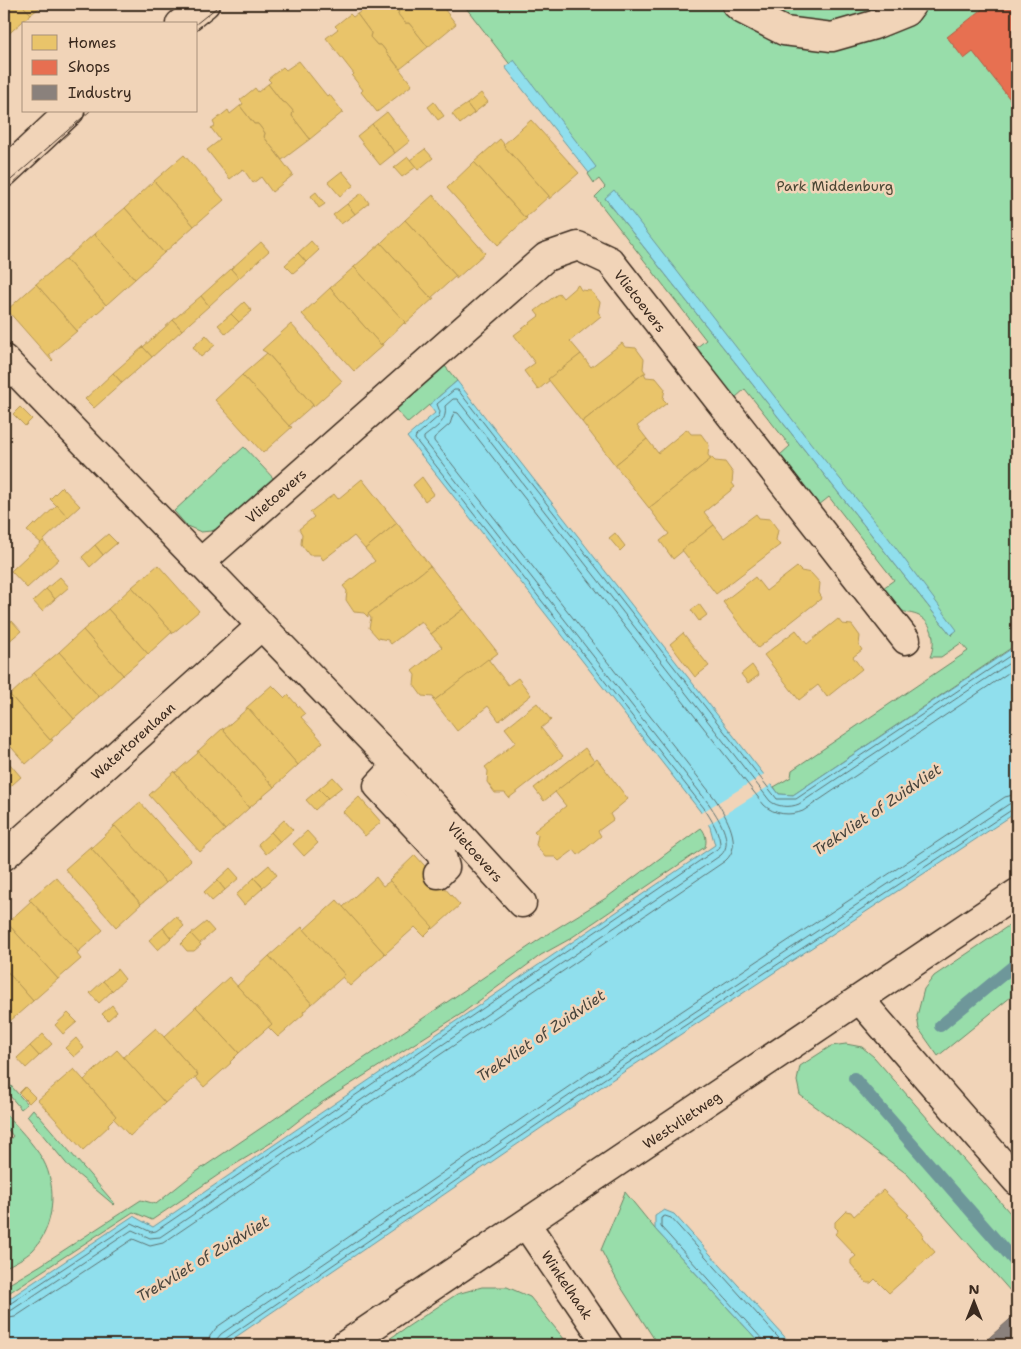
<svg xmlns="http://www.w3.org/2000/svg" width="1021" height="1349" font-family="'Shantell Sans',sans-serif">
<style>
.green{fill:#98ddaa;stroke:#6a8464;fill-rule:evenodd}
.water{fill:#90dfed;stroke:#6e979a}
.pier{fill:#f1d4b8}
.homes{fill:#e9c46a;stroke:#b59653}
.shops{fill:#e76f51;stroke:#b35a42}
.industry{fill:#8a817c;stroke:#726760}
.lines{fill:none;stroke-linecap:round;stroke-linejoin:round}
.shore{stroke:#5d7271;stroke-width:1}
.stream{stroke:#6e979a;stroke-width:12}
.minor-casing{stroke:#3b2a1e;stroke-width:31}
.minor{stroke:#f1d4b8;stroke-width:28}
.tram{stroke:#3b2a1e;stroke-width:1}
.labels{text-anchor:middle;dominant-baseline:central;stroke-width:5;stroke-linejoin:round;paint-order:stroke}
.park-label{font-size:14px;fill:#494533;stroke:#f1d4b8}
.street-label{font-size:14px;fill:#3b2a1e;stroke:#f1d4b8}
.water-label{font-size:15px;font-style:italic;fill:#48453d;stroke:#f1d4b8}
</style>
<rect width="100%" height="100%" fill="#f1d4b8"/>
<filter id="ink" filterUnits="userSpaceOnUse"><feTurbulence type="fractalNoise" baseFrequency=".02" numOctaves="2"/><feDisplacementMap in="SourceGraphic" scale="10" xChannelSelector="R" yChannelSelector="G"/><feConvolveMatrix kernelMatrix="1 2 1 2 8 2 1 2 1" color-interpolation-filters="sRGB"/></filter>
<g filter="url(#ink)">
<g class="green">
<path d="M463,4H1017V644L793,795L779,794L774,787L791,777L792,770L968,651L961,643L941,657H930C936,643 934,624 919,616C913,613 905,613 901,610C894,604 889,595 883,588L894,580L829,497L819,505L780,455L790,446L745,389L735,398L696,348L706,340L595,197L605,187L599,179L594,183L588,174L592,170ZM605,198L954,633L952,635H951Z"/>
<path d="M445,366L457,381L408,423L396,410Z"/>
<path d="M244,447L275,480L223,527L211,531L201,532L187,526L174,511Z"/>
<path d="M701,828C706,833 707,841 705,847L568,940L541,955L461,1014L321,1103L269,1144L224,1171L152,1220L133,1212L4,1296V1287L41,1265L141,1200L156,1204L196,1172L549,933L606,898Z"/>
<path d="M1017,920V992L938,1056L919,1029L917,1016L924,989L934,976Z"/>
<path d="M846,1044L862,1047L874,1057L1017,1221V1308L1012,1313V1293L907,1174L800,1095L797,1081L800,1066L831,1046Z"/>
<path d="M4,1078L27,1104L21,1109L4,1089Z"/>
<path d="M33,1109L115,1204L114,1205L70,1168L27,1116Z"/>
<path d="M4,1112C17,1127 33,1143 43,1160C58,1187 54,1228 33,1250C25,1258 13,1263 4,1268V1146L13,1136L4,1125Z"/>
<path d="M625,1192L655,1229L762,1345H658L619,1284L601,1250Z"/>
<path d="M482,1287H507L530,1297L569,1345H484L482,1343L479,1345H380L457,1294Z"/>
</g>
<g class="water">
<path d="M514,60L596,167L589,173L505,67Z"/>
<path d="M614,190L813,446L887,536L957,630L951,635L605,198Z"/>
<path d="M457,381L779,794L793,795L1017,645V812L604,1085L224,1345H4V1302L133,1216L153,1227L715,845L710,827L700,811L407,437L435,413L429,405Z"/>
<path d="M664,1210L674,1214L792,1345H762L655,1229V1216Z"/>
</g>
<path class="pier" d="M766,773L774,783L706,826L699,814Z"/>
<g class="homes">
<path d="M4,4H21L31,14L4,38Z"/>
<path d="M21,4H45L31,14Z"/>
<path d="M363,4H394L399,10L398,14L405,23H409L428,47L400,69L381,45H377L370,37L371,33L357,14L366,8Z"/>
<path d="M394,4H453L445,10L456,24L428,47L409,23H405L398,14L399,10Z"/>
<path d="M350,14L353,17L357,14L371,33L370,37L377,45H381L412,85L377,112L361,92L363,90L352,76L354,74L326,38L338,29L335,26Z"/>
<path d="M299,61L327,96L329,94L343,112L310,139L292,116L293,111L286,103L282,102L268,84L271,82L268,79L283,67L286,70Z"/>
<path d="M268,84L282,102L286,103L293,111L292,116L310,139L282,160L264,137L265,133L258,124H254L240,106L243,104L240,100L255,88L258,92Z"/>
<path d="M481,93L488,102L474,113L467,104Z"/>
<path d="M434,102L444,116L438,120L428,107Z"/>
<path d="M467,104L474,113L460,124L452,114Z"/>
<path d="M240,106L254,124H258L265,133L264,137L293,175L272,192L261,177L253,183L243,169L230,179L207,150L220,140L211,128L215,126L213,122L228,110L230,114Z"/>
<path d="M387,112L410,141L395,153L372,124Z"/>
<path d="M531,120L579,173L549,199V196L503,145Z"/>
<path d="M372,124L395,153L380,165L357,136Z"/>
<path d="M500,139L504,144L503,145L549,196L525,218L474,162Z"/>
<path d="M425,149L433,158L418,170L410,160Z"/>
<path d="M184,155L224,200L194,226L154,181Z"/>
<path d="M408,157L416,167L402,177L394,168Z"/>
<path d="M474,162L525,218L526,217L527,218L498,245L447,188Z"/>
<path d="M342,171L354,185L340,196L328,182Z"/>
<path d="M154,181L194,226L164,253L125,208Z"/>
<path d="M316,192L325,204L319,208L311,196Z"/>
<path d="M362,193L369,203L355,214L347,204Z"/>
<path d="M433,195L485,253L456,279V276L405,220Z"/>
<path d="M347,204L355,214L341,224L333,215Z"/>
<path d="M125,208L164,253L135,279L94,234Z"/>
<path d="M405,220L456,276L431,298L381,243Z"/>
<path d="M94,234L135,279L106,305L66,259Z"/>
<path d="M311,241L319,250L306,262L298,253Z"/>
<path d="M261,242L269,251L239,278L231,269Z"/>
<path d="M381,243L431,298H434L405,324L354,267Z"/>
<path d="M298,253L306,262L293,273L285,265Z"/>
<path d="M66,259L106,305L77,331L36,284Z"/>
<path d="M354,267L405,322L381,345L330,288Z"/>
<path d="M231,269L239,278L209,306L201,296Z"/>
<path d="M36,284L77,331L49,355L53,360L52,361L7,310Z"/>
<path d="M578,285L581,290L591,291L600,302L598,312L601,316L570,341L581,354L538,390L524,371L535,363L514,335L539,316L535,311L559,293L563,298Z"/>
<path d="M330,288L381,345L382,343L383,345L354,371L302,314Z"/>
<path d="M201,296L209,306L182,330L173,320Z"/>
<path d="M244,302L252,311L239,322L231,314Z"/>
<path d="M231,314L239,322L226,334L218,325Z"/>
<path d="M173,320L182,330L152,357L143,347Z"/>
<path d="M291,324L342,381L313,407V405L267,353L262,350Z"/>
<path d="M206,335L215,345L201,357L193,347Z"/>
<path d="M622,343L625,347L636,348L644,359L643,369L646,373H644L582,422L548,379L581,354L591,367Z"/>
<path d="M143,347L152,357L122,383L113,373Z"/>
<path d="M267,353L313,405L289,426L242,375Z"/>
<path d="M113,373L122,383L94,408L85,399Z"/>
<path d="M644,373L646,377L656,378L665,389L663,399L667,403L637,426L647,439L615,465L582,422Z"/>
<path d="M242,375L289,426L292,427L263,453L215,400Z"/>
<path d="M20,407L32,419L25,426L13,414Z"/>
<path d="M687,429L691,434H701L709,445L708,455L711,459L649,508L615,465L647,439L658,453Z"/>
<path d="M710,457H711L715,461L725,462L733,473L732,483L735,487L704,512L714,525L673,559L660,541L669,534L649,508L711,459Z"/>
<path d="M422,477L434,494L425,501L413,485Z"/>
<path d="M362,479L397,523L365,549L354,536L323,560L320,555H309L301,544L302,534L299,529L314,517L310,512L334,494L338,499Z"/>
<path d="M62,487L80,506L68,517L50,499Z"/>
<path d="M57,505L68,517L41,543L27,531L34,524L36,525Z"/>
<path d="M756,514L759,518L770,519L778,530L776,540L780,545L716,594L682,550L714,525L724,538Z"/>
<path d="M397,523L430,566L368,614V617L364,613L354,612L346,600L347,591L343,586L375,561L365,549Z"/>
<path d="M615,533L625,546L620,551L609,538Z"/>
<path d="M108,534L117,543L103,555L95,545Z"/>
<path d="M43,541L59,559L27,588L11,571Z"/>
<path d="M95,545L103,555L90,567L82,557Z"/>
<path d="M158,565L199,611L172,634V632L132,587Z"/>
<path d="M430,566L464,609L431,634L421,621L391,644L388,640L378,638L369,628L371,618L368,614Z"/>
<path d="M797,567L801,571L811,573L820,583L819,593L822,598L758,648L723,602L755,577L766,591Z"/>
<path d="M60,577L69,587L55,599L46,589Z"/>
<path d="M4,581L10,589L4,595Z"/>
<path d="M132,587L172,632L148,654L108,609Z"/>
<path d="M46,589L55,599L42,611L33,601Z"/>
<path d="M699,604L707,615L699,621L691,610Z"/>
<path d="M108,609L148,654L123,675L83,630Z"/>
<path d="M464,609L498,653L435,700L433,697L422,696L414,685L415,675L412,671L442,647L431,634Z"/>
<path d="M838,619L842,624L852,625L860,636L859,645L862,650L853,657L862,669L827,697L818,685L799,700L764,655L796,630L807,644Z"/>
<path d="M12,621L21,631L7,643L4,639V628Z"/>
<path d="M83,630L123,675L99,697L59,652Z"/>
<path d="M683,633L709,666L695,677L670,644Z"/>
<path d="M59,652L99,697L74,719L34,673Z"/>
<path d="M488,659L508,685L518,678L531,695L499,721L488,706L457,731L433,700L434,699L435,700Z"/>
<path d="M752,665L759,675L748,683L741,674Z"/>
<path d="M34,673L74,719L50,740L10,695Z"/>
<path d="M272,685L285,698L288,695L305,714L301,717L323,742L298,765L248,708L247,710L246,708Z"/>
<path d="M10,695L50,740L51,739L53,740L26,764L4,739V701Z"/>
<path d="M537,703L551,720L541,728L563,756L509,798L505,793H495L487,782L488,771L485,767L516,742L505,728Z"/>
<path d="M248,708L298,765L274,787L223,730Z"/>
<path d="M223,728V730L274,787L249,808L198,751Z"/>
<path d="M585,748L594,761L544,801L534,788Z"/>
<path d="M197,751H198L249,808L225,830L175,773L198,753Z"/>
<path d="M4,757L21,777L4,792Z"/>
<path d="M597,759L628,799L610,814L613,820L598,831L601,836L578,855L574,850L559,861L555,857H545L536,845L538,835L534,831L566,806L555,792Z"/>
<path d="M175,771V773L225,830L200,852L149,795Z"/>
<path d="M333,777L342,787L328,798L319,789Z"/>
<path d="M319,789L328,798L315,810L306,800Z"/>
<path d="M359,797L381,822L365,836L343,812Z"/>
<path d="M140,802L191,860L166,883L113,826Z"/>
<path d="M284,820L293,830L280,842L271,832Z"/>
<path d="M115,826L166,883L141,904L91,848Z"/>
<path d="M307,831L318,843L304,856L293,844Z"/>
<path d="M271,832L280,842L266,854L258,844Z"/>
<path d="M91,846V848L141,904L116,927L65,869Z"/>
<path d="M415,855L460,905L433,929L389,880Z"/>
<path d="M269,865L277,875L263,887L254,878Z"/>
<path d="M230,868L239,878L225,890L217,880Z"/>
<path d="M56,877L103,930L78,952L29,900Z"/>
<path d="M376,877L383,886L390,881L433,927L424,936L415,927L385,954L343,907Z"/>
<path d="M254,878L263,888L244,905L236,895Z"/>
<path d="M217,880L225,890L212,901L204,892Z"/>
<path d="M337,900L385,954L350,986L342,977L345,975L304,930Z"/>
<path d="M31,901L78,952L77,954L81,959L58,979L7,923Z"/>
<path d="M176,916L184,926L171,938L163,928Z"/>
<path d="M7,920V923L58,979L33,1001L4,968V924Z"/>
<path d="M206,922L214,931L199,944L191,934Z"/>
<path d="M302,927L345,975L312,1004L269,956Z"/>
<path d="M163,928L171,938L158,950L149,940Z"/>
<path d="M191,934L201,945L194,951H187L181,944Z"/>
<path d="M269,956L312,1004L303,1012L304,1014L278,1037L268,1027L272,1024L237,986Z"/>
<path d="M4,968L33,1001L9,1022L4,1017Z"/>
<path d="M117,969L125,979L112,991L103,981Z"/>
<path d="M229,977L272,1024L239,1053L196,1007Z"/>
<path d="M103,981L112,991L99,1003L90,993Z"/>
<path d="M112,1005L117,1012L108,1020L102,1014Z"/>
<path d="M196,1007L239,1053L230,1062L231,1063L204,1087L195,1077L198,1075L164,1037Z"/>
<path d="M68,1013L77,1022L63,1034L55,1025Z"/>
<path d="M4,1017L9,1022L4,1027Z"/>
<path d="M156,1028L198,1075L165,1103L123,1057Z"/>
<path d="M43,1034L52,1044L39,1056L30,1046Z"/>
<path d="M76,1038L84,1048L74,1057L65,1048Z"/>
<path d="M30,1046L39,1056L26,1068L17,1058Z"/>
<path d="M117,1050L165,1103L130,1136L113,1118L116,1116L84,1080Z"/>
<path d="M74,1069L116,1116L108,1124L109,1126L83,1150L38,1100Z"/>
<path d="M25,1087L35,1097L29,1103L19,1093Z"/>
<path d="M883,1190L909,1215L907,1216L924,1235L922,1237L935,1252L889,1293L875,1279L871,1283H867L851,1264V1260L856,1256L835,1234L838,1230L835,1227V1222L846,1211L851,1212L854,1216Z"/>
</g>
<path class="shops" d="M989,4H1017V108L973,52L964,59L947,37Z"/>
<path class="industry" d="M1017,1313V1345H981Z"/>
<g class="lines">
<g class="shore">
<path d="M4,1305H8L132,1223L151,1232L156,1231L720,847C721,834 711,819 704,808L415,439L416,436L439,416L440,412L437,404L454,390H458L777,799H796L1017,651"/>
<path d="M4,1312L12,1310L132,1230L150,1238L160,1237L721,855C735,842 717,816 709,804L424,440V437C435,428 448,422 445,406L453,399H457L770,801C777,807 790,808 799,804L1017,658"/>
<path d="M4,1319L15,1317L133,1239L150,1246L163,1243L725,861C744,845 726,817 716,800L434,441V438L450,424L454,412L458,413L764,805C774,815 791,816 803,811L1017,667"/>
<path d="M208,1345L210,1336L217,1327L593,1070L1005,797L1017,794"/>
<path d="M216,1345L217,1339L221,1334L598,1076L1009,804L1017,802"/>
<path d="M222,1345L225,1339L601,1081L1013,809L1017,808"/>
<path d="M765,1345L763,1340L661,1227V1218L665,1216L671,1218L785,1345"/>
</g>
<g class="stream">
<path d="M940,1026L1017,963"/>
<path d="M854,1078L1017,1264"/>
</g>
<defs>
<g id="minor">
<path d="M736,4L743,10L784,31L832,37L874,25L906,12L912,4"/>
<path d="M180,24L205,4"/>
<path d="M4,173L70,111"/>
<path d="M4,359L397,766L522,903"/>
<path d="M200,563L546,257L578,246L610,261L906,640"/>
<path d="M397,766L378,786L441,853L445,867L438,874"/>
<path d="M4,856L261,626"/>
<path d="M860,1000L1017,1181"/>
<path d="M526,1224L608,1345"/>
<path d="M345,1345L1017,893"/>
</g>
</defs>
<use href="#minor" class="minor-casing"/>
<use href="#minor" class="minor"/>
<g class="tram">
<path d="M196,24L221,4"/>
<path d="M4,186L90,111"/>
</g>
</g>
</g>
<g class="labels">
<g class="park-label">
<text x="835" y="186">Park Middenburg</text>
</g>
<g class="street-label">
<text transform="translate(640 301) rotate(52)">Vlietoevers</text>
<text transform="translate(276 496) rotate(-41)">Vlietoevers</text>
<text transform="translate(133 741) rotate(-42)">Watertorenlaan</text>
<text transform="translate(475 852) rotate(48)">Vlietoevers</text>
<text transform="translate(682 1120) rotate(-34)">Westvlietweg</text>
<text transform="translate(567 1285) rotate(56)">Winkelhaak</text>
</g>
<g class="water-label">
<text transform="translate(877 810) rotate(-34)">Trekvliet of Zuidvliet</text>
<text transform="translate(541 1036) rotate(-34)">Trekvliet of Zuidvliet</text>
<text transform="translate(203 1259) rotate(-31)">Trekvliet of Zuidvliet</text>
</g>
</g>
<rect width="1021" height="1349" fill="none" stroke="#f1d4b8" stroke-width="20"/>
<rect x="10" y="10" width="1001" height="1329" fill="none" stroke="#3b2a1e" stroke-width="2" filter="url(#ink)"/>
<rect x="22" y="22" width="175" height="90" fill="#f1d4b8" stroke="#a8907a"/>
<rect x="32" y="35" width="25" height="15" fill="#e9c46a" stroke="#a8907a"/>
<text x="68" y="48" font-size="15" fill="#3b2a1e">Homes</text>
<rect x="32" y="60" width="25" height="15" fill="#e76f51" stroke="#a8907a"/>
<text x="68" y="72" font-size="15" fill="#3b2a1e">Shops</text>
<rect x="32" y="85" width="25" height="15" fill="#8a817c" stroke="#a8907a"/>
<text x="68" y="98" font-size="15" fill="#3b2a1e">Industry</text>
<g transform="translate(974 1302)" stroke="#f1d4b8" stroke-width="4" paint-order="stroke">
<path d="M0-4L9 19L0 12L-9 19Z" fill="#3b2a1e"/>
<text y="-8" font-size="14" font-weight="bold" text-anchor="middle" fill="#3b2a1e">N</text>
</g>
</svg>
